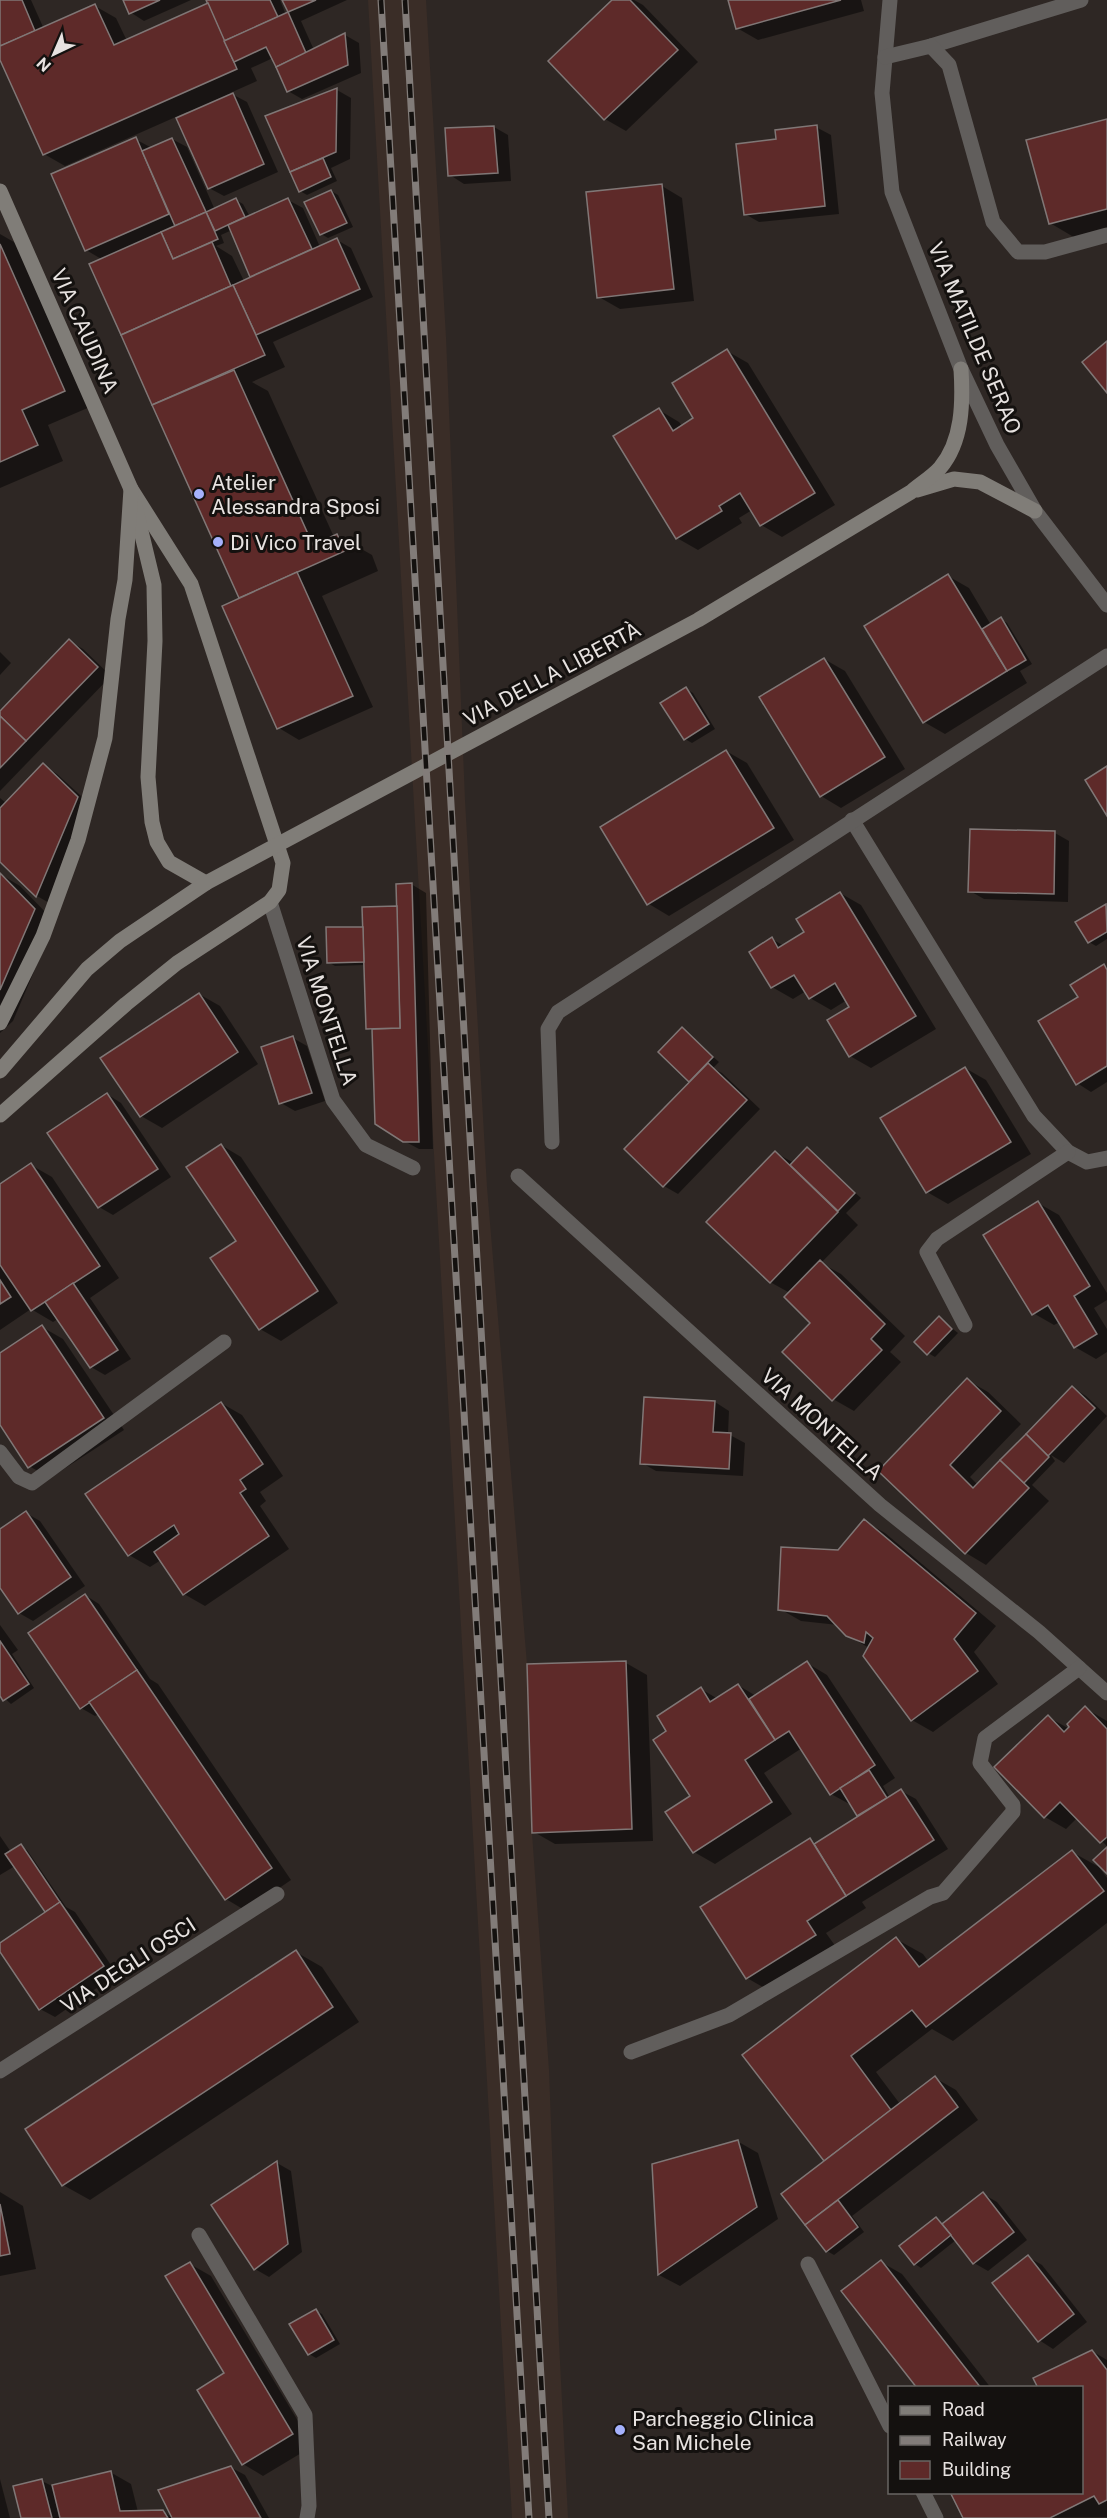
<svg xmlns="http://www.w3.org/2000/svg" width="1107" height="2518" font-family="'Public Sans',sans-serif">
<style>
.built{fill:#3a2d27}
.shadow{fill:#0007;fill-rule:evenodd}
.building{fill:#5e2a29;stroke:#807776;stroke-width:1.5}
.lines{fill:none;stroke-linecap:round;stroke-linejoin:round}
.street{stroke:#615e5c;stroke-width:15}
.secondary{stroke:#807d78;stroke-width:15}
.rail-casing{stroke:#827c79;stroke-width:7}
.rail{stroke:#14110f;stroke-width:4.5;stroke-dasharray:14;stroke-linecap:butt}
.poi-dot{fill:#a5b1fc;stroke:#14110f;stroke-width:2}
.labels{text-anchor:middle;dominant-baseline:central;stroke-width:6;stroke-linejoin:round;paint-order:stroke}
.street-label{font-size:21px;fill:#e7e2e0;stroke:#14110f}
.poi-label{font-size:21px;fill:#e7e2e0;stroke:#14110f;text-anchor:start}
</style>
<rect width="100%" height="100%" fill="#2e2724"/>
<path class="built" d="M368,0H426L446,337L465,800L487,1187L527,1664L532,1833L549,2070L559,2342L568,2518H512Z"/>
<g class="shadow">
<path d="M0,0H31L44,29L95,6L116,18L127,41L209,4L208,0H280L286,15L290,13L284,0H347L301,21L314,50L345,35L359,43L361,73L302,99L288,91L273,58L251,68L257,81L230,93L247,102L278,172L224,196L209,188L187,112L65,166L44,154L0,57Z"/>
<path d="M124,0H191L144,21L130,12Z"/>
<path d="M614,0H634L643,5L698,62L626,131L605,119Z"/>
<path d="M730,0H861L864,11L758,40L737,28Z"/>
<path d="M337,90L351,98L350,159L331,168L337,181L307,195L300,191L267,117Z"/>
<path d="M1107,120V231L1077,239L1050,223Z"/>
<path d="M494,127L508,135L511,181L464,184L450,175Z"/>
<path d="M816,127L831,135L839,214L759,222L745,214L778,141Z"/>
<path d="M135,139L152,148L172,139L187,147L215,210L236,200L243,204L250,217L288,200L303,208L320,247L337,240L351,248L373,297L273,342L285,367L252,382L268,391L334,537L337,535L372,555L378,571L322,596L373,707L299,740L279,728L241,599L91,265L103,260L86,250ZM232,230L252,278L244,281L232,256L216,246L224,243L221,235Z"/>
<path d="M662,186L682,198L694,301L620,309L599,297Z"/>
<path d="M331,191L338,195L353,227L328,238L321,234Z"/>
<path d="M0,234L19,245L90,407L48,425L63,461L0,488Z"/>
<path d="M727,351L748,363L835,505L782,537L761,525L752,510L739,518L742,523L698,550L677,538L659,410L679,422L683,427L696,419Z"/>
<path d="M948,576L969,588L991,625L1001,619L1007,623L1032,664L1020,671L1027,683L945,734L924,722Z"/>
<path d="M69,641L83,649L111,676L0,791V713Z"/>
<path d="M0,652L11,663L0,675Z"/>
<path d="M824,659L845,671L905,769L841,808L821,796Z"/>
<path d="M686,689L693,693L715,729L692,743L685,739Z"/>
<path d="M726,751L747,763L794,840L669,916L649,904Z"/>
<path d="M43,765L57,774L92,806L51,904L37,896L0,860V798L6,803Z"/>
<path d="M971,831L1055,833L1069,841L1068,902L984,899L970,891Z"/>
<path d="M0,874L20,886L55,922L13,1021L0,1033Z"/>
<path d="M411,884L426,893L433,1149H419L404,1141L374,1032L367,1028L365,965L335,966L328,962L364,929L398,907Z"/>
<path d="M840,893L861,905L936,1029L871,1068L850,1056L851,1007L847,1000L831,1010L810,998L806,991L793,999L772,987V939L784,946L806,933Z"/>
<path d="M1106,906L1107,939L1096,946L1089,942Z"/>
<path d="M1104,966L1107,968V1082L1091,1092L1077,1083L1080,998Z"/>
<path d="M199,994L220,1006L258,1064L162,1128L141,1116L102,1059Z"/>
<path d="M682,1029L719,1062L713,1068L722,1073L760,1109L678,1194L664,1186L691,1082L660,1052Z"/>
<path d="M293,1038L307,1046L325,1101L295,1111L281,1103Z"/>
<path d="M965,1068L986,1080L1031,1154L948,1204L927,1192Z"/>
<path d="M107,1094L121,1103L171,1177L113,1215L99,1207Z"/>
<path d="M221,1145L241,1157L338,1303L281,1341L260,1329Z"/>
<path d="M807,1149L861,1198L846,1213L858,1225L821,1263L841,1274L905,1336L890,1352L901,1362L854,1411L833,1399L812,1323L790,1293L770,1282L776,1153L794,1163Z"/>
<path d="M31,1165L52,1177L119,1278L90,1298L131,1359L105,1375L91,1367L58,1319L53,1322L31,1309L0,1330V1186Z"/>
<path d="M1038,1203L1059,1215L1107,1293V1300L1094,1308L1107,1329V1352L1096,1359L1075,1347L1060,1322L1054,1325L1033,1313Z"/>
<path d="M939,1318L958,1333L935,1357L928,1353Z"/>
<path d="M42,1327L63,1339L124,1430L50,1478L29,1466L0,1423V1355Z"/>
<path d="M967,1380L988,1392L1021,1424L970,1477L978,1485L1000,1462L1007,1464L1072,1387L1086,1396L1107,1416L1064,1463L1051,1455L1055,1461L1032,1485L1049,1501L986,1565L966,1553L880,1471Z"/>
<path d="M715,1402L729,1411L728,1434L745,1443L743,1476L656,1471L642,1463Z"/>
<path d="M221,1403L242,1415L283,1476L260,1492L266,1501L260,1506L289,1549L205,1606L184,1594L161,1560L150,1567L129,1555Z"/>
<path d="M26,1513L40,1521L85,1586L33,1621L19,1613L0,1585V1531Z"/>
<path d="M864,1521L885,1533L996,1626L974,1652L998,1684L933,1732L912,1720L865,1656L869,1648L847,1635L838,1625L801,1621L780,1609L839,1552Z"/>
<path d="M85,1595L99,1604L150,1679L158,1684L291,1880L246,1911L226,1899L99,1714L95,1716L81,1708Z"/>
<path d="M0,1625L18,1650L12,1654L34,1688L11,1704L0,1694Z"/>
<path d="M626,1663L647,1675L653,1841L555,1844L534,1832Z"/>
<path d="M807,1663L827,1675L895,1778L883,1786L890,1798L901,1791L916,1799L948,1849L862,1902L866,1908L826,1933L836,1947L768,1990L747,1978L810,1840L817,1844L861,1816L853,1806L831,1794L802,1748L764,1773L792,1814L715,1864L694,1852L692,1797L668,1732L701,1689L718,1699L738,1685L756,1696Z"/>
<path d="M1085,1708L1107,1721V1846L1077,1818L1066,1829L1045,1817L996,1767L1048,1717L1075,1732Z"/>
<path d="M0,1836L11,1852L21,1846L27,1850L66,1907L75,1912L117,1974L55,2017L40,2009L0,1949V1945L48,1913L15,1866L0,1875Z"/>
<path d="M1072,1852L1099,1867L1107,1878V1923L953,2041L932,2029L876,2072L900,2104L935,2078L956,2090L978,2120L852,2216L864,2232L834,2255L827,2251L806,2224L826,2161L744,2055L896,1939L923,1954L928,1961Z"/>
<path d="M296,1952L322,1967L359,2022L90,2200L63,2185Z"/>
<path d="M737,2141L758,2153L778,2219L680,2286L659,2275L654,2165Z"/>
<path d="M277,2163L291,2171L302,2252L269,2277L255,2269L213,2205Z"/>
<path d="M0,2192L23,2206L36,2269L0,2276Z"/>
<path d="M983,2194L997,2202L1027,2240L988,2271L974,2263L956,2240L921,2268L915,2264L936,2219L944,2224Z"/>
<path d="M1028,2257L1042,2265L1087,2322L1053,2349L1039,2340Z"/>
<path d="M881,2262L902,2274L991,2388H919Z"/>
<path d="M190,2264L211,2276L313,2446L263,2476L243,2464L226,2374Z"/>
<path d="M316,2311L322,2314L340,2344L316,2358L309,2354Z"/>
<path d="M1092,2351L1107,2360V2517L965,2518L1082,2492V2388Z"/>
<path d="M230,2467L245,2475L269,2518H174Z"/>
<path d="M110,2472L131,2484L138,2512H163L174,2518H23L42,2481L52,2486Z"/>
<path d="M0,2479L10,2518H0Z"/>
</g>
<g class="building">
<path d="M0,0H22L35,31L0,46Z"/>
<path d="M123,0H160L129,14Z"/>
<path d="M206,0H270L278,17L224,41Z"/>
<path d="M282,0H316L288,12Z"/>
<path d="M612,0H630L678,50L604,120L548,61Z"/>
<path d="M728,0H841L736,29Z"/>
<path d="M208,3L237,69L43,155L0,60V46L95,4L114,45Z"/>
<path d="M288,12L306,53L276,67L266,47L234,62L224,41Z"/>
<path d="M345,33L348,65L287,92L276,67Z"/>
<path d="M337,88L336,152L290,172L265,116Z"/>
<path d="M233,93L264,164L208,189L176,118Z"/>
<path d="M1107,119V209L1049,224L1026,140Z"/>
<path d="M817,125L825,206L744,215L736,144L776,139L775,130Z"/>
<path d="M494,126L498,173L448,176L445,128Z"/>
<path d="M136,137L169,214L85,251L51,174Z"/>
<path d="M172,138L206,212L175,226L142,151Z"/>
<path d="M323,158L331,177L299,192L290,172Z"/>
<path d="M662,184L674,289L597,298L586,192Z"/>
<path d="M331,190L347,223L320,235L304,202Z"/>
<path d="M236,198L245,217L215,231L206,212Z"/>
<path d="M288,198L312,249L250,277L228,225Z"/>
<path d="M206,212L218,239L173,259L161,232Z"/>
<path d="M161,232L173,259L212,242L231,286L121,335L89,264Z"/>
<path d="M337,238L360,289L256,335L233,285Z"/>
<path d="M0,244L65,391L22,410L38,445L0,462Z"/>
<path d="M233,285L265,355L152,405L121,335Z"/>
<path d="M1107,341V393L1082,362Z"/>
<path d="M727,349L815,493L760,526L740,493L719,506L722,511L676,539L613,436L659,408L673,431L693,418L672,383Z"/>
<path d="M234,370L313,545L337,534L345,551L239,598L152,405Z"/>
<path d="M297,572L353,696L277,729L222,606Z"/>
<path d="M948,574L1007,671L923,723L864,626Z"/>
<path d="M1001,617L1026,660L1007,671L982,629Z"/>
<path d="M69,639L98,667L26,741L0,716V711Z"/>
<path d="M824,658L885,757L820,797L759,697Z"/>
<path d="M686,687L709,724L684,740L660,703Z"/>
<path d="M0,716L26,741L0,768Z"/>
<path d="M726,750L774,828L647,905L600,827Z"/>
<path d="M43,763L78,797L36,897L0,862V808Z"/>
<path d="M1107,766V816L1085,780Z"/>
<path d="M970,829L1055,831L1054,894L968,892Z"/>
<path d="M0,873L35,909L0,990Z"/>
<path d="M412,883L419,1142H403L375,1124L372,1029L400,1028L396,884Z"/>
<path d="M840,892L916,1016L849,1057L827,1020L849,1007L835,983L809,999L794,975L771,988L749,952L772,937L778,948L804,932L796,919Z"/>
<path d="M1106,904L1107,932L1088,943L1075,922Z"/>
<path d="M397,906L400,1028L366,1029L362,907Z"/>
<path d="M326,927H363L364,962L327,963Z"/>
<path d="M1104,964L1107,970V1066L1076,1085L1038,1021L1078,997L1070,985Z"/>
<path d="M199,993L238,1052L140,1117L100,1058Z"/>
<path d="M682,1027L713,1057L689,1082L658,1052Z"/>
<path d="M293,1036L312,1093L279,1104L261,1047Z"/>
<path d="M708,1063L747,1100L663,1187L624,1149Z"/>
<path d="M965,1067L1011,1142L926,1193L880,1118Z"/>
<path d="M107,1093L158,1169L98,1208L47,1133Z"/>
<path d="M221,1144L318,1291L259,1330L210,1258L236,1241L186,1167Z"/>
<path d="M807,1147L855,1193L838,1211L790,1165Z"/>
<path d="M775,1151L838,1212L770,1283L706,1222Z"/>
<path d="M31,1163L100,1266L31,1311L0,1265V1184Z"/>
<path d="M1038,1201L1090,1286L1074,1296L1097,1334L1074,1348L1048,1305L1032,1315L983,1235Z"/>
<path d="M820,1260L885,1324L871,1339L882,1350L832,1401L782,1352L810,1323L784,1297Z"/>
<path d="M0,1280L11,1297L0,1304Z"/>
<path d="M73,1283L118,1350L90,1368L45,1302Z"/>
<path d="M939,1316L952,1329L927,1355L914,1342Z"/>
<path d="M42,1325L104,1418L28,1468L0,1425V1353Z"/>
<path d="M967,1378L1001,1411L950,1465L973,1488L1000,1460L1029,1488L965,1554L878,1471Z"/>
<path d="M1072,1386L1095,1408L1048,1456L1026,1434Z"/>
<path d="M644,1397L715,1401L713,1432L731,1433L729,1469L640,1464Z"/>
<path d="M221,1402L263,1464L240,1480L246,1489L240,1493L269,1536L183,1595L154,1552L179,1534L174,1525L128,1556L85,1494Z"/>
<path d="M1026,1434L1049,1457L1024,1483L1000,1460Z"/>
<path d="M26,1511L71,1577L18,1614L0,1588V1529Z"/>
<path d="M864,1519L976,1613L954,1639L978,1671L911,1721L863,1656L873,1638L866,1632L864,1643L846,1636L827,1616L778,1610L781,1547L838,1550Z"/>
<path d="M85,1594L137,1670L80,1709L28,1633Z"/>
<path d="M0,1641L29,1684L3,1701L0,1696Z"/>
<path d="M626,1661L632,1829L532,1833L527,1664Z"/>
<path d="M807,1661L875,1765L830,1795L789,1731L775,1740L749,1699Z"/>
<path d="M137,1670L272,1868L225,1900L89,1702Z"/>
<path d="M738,1684L775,1740L745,1760L772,1802L693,1853L665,1812L690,1796L653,1740L666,1731L657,1716L701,1687L710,1702Z"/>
<path d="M1085,1706L1107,1729V1837L1100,1843L1060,1802L1044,1818L994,1767L1048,1715L1064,1732L1069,1727L1067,1724Z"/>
<path d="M869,1770L887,1798L857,1816L840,1788Z"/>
<path d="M901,1789L934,1840L846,1896L814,1844Z"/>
<path d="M810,1838L846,1896L807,1921L816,1935L746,1979L700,1907Z"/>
<path d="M21,1844L60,1902L45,1912L5,1854Z"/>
<path d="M1107,1847V1874L1093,1860Z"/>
<path d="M1072,1850L1104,1891L926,2027L912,2010L851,2056L891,2110L824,2161L742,2055L896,1937L919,1967Z"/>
<path d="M60,1902L104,1966L39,2010L0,1952V1943Z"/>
<path d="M296,1950L333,2007L62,2186L25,2129Z"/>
<path d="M935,2076L958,2107L805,2225L781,2194Z"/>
<path d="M738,2140L757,2207L658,2275L652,2164Z"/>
<path d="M277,2161L288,2244L254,2270L211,2205Z"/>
<path d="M983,2192L1014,2232L973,2264L942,2224Z"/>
<path d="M838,2200L858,2227L826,2252L805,2225Z"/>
<path d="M0,2204L10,2254L0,2256Z"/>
<path d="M936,2217L951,2235L914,2265L899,2246Z"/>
<path d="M1028,2255L1074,2314L1038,2342L992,2283Z"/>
<path d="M881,2260L981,2388H917L841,2291Z"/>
<path d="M190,2262L293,2434L242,2465L197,2390L224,2373L165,2276Z"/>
<path d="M316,2309L334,2340L308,2355L289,2324Z"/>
<path d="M1092,2350L1107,2370V2500L1099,2504L1094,2496L1050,2518H963L950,2492H1082V2388H1038L1033,2378Z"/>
<path d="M231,2466L261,2518H172L158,2490Z"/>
<path d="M111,2471L120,2511L163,2510L168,2518H60L52,2485Z"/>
<path d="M42,2479L52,2518H21L13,2486Z"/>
</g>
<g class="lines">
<g class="street">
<path d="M890,0L882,93L892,192L961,369L997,445L1035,511L1107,605"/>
<path d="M931,46L1081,0"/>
<path d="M885,57L931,46L949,65L993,222L1018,252H1045L1107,235"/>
<path d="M852,820L1034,1116L1068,1152L1087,1162L1107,1158"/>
<path d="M270,902L333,1100L366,1145L413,1168"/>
<path d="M552,1142L548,1029L558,1012L1107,656"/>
<path d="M518,1176L880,1505L1039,1632L1107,1693"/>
<path d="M965,1325L927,1252L937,1239L1068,1152"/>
<path d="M0,1452L19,1477L32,1483L224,1342"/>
<path d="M631,2052L729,2015L930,1897L943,1893L1013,1812V1805L980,1763L985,1738L1079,1668"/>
<path d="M0,2071L277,1894"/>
<path d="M199,2235L305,2415L309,2506L307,2518"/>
<path d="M808,2264L890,2426"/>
<path d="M923,2492L936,2518"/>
</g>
<g class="secondary">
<path d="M0,191L131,489L191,584L283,863L279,890L270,902L177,963L126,1004L0,1115"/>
<path d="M917,490L954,479L980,482L1035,511"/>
<path d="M135,506L154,585L155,641L148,777L152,822L157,842L169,862L206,883"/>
<path d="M0,1023L43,936L78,840L105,738L118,619L125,580L131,489"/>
<path d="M0,1071L87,969L120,941L206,883L698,620L911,492C920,484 932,477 940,468C963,441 963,402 961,369"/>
</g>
<defs>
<g id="rail">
<path d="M381,0L529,2518"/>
<path d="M405,0L549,2518"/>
</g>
</defs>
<use href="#rail" class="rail-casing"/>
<use href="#rail" class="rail"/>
</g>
<g class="poi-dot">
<circle cx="199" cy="494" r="6"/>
<circle cx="218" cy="542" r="6"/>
<circle cx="620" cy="2430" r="6"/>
</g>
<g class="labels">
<g class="street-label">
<text transform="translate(85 331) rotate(66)">VIA CAUDINA</text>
<text transform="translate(975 338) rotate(67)">VIA MATILDE SERAO</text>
<text transform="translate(552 674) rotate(-28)">VIA DELLA LIBERTÀ</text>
<text transform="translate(327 1011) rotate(72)">VIA MONTELLA</text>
<text transform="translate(822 1424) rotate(42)">VIA MONTELLA</text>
<text transform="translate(128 1965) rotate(-33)">VIA DEGLI OSCI</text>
</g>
<g class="poi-label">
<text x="211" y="482">Atelier<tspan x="211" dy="24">Alessandra Sposi</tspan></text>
<text x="230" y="542">Di Vico Travel</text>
<text x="632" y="2418">Parcheggio Clinica<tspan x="632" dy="24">San Michele</tspan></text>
</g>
</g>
<rect x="888" y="2386" width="195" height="108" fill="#14110f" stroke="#686563" stroke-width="1.5"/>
<rect x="900" y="2406" width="30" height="9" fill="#807d78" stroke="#686563" stroke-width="1.5"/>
<text x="942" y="2416" font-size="18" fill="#e7e2e0">Road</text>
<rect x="900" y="2436" width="30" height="9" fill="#827c79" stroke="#686563" stroke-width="1.5"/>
<text x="942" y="2446" font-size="18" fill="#e7e2e0">Railway</text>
<rect x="900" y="2461" width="30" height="18" fill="#5e2a29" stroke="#686563" stroke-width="1.5"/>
<text x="942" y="2476" font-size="18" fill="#e7e2e0">Building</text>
<g transform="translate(54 54) rotate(224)" stroke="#14110f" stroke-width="4.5" paint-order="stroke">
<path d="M0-4.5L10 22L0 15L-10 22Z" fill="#e7e2e0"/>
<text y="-9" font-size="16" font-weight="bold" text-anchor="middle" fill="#e7e2e0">N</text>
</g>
</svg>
